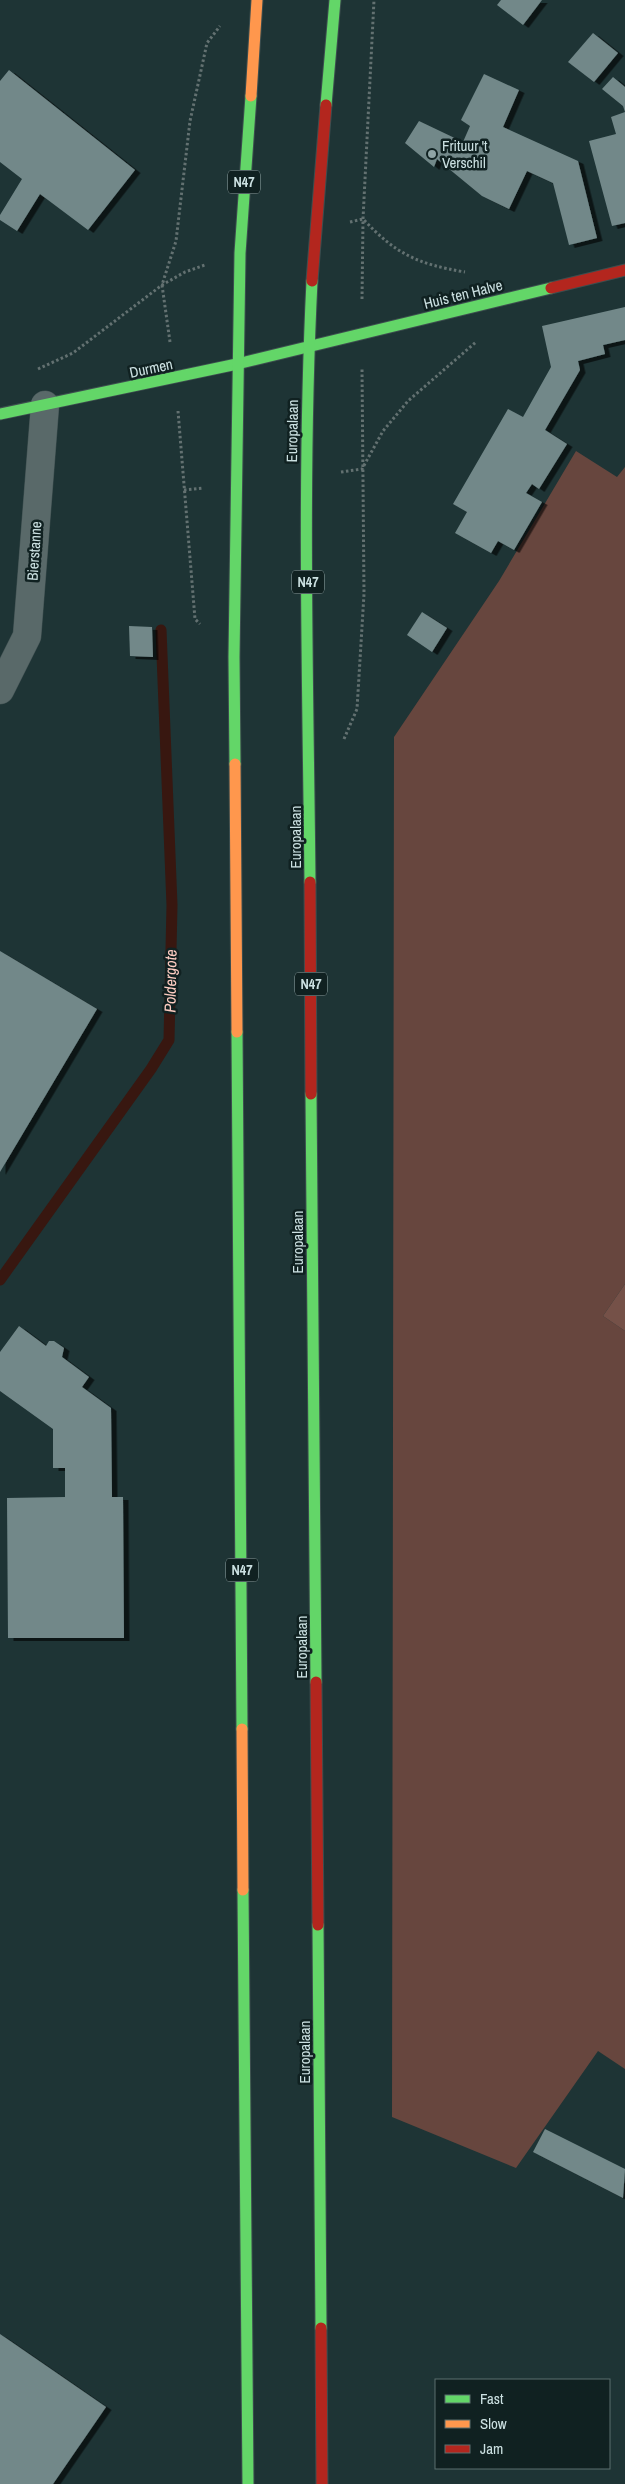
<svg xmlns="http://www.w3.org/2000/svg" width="625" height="2484" font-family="'Archivo Narrow',sans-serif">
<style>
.green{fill:#67463e}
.forest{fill:#755148}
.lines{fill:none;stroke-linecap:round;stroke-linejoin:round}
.stream{stroke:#381710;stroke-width:11}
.building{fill:#728889;filter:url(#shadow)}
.street-casing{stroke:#3d4e4f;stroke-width:29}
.fast-casing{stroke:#3d4e4f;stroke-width:13}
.slow-casing{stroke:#3d4e4f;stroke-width:13}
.jam-casing{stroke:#3d4e4f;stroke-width:13}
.path{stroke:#637171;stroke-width:3;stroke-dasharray:2.5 2.5;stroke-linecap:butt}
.street{stroke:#596969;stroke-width:28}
.fast{stroke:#63d668;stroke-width:11}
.slow{stroke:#ff974d;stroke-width:11}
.jam{stroke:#b3261e;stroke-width:11}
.poi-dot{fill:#8fa4a5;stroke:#102121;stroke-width:2}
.labels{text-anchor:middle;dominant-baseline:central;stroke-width:5;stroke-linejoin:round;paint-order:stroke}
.shield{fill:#102121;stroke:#94a7a8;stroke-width:1}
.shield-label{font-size:14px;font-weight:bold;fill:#cce1e2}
.poi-label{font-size:15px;fill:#cce1e2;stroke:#102121;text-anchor:start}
.street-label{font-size:15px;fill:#cce1e2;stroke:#102121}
.water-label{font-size:16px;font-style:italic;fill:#fcccc1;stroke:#102121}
</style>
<defs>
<filter id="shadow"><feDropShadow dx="5.5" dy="3" stdDeviation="0" flood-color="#0009"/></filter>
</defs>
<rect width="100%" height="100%" fill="#1e3435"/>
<path class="green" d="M576,451L617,477L625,467V1284L603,1316L625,1331V2069L598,2051L516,2168L392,2117L394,737L499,581Z"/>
<path class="forest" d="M625,1284V1331L603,1316Z"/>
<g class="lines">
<path class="stream" d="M0,1280L151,1069L169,1040L172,905L161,630"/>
</g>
<g class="building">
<path d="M501,0H542L523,25L497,5Z"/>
<path d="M593,33L618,53L594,82L568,62Z"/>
<path d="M9,70L135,170L88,230L40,194L17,231L0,220V215L22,179L0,162V81Z"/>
<path d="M484,74L519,90L503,127L578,161L597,238L569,245L553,183L527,171L509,209L482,196L437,159L434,167L405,143L419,121L463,142L470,126L461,120Z"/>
<path d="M613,77L625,87V112L623,106L602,89Z"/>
<path d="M625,112V223L612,226L589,141L616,134L611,117Z"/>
<path d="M625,307V340L603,345L605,354L578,361L580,370L545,430L567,444L539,489L532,484L526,493L542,502L514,550L498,541L491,553L455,533L467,512L453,504L508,409L523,417L551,367L542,326Z"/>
<path d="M422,612L447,628L432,652L407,635Z"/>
<path d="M129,626L152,627L153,657L130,656Z"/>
<path d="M0,951L97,1009L0,1172Z"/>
<path d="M19,1326L46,1346L49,1341H54L64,1348L62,1357L89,1377L82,1387L111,1408L112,1497H123L124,1638H8L7,1498L65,1497V1468H53V1429L0,1391V1352Z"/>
<path d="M545,2129L625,2169L623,2198L533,2152Z"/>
<path d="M0,2334L106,2407L53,2484H0Z"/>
</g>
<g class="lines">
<defs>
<path id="street" d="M0,690L27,636L45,405"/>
<g id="fast">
<path d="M326,105L335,0"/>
<path d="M0,414L237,364L551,288"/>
<path d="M235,764L234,657L240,253L251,96"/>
<path d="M310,882C308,682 302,481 312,281"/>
<path d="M237,1032L242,1729"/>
<path d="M311,1094L316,1682"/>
<path d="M243,1890L248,2484"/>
<path d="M318,1925L321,2328"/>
</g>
<g id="slow">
<path d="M251,96L257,0"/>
<path d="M235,764L237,1032"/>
<path d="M242,1729L243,1890"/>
</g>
<g id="jam">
<path d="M312,281L326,105"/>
<path d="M551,288L625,270"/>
<path d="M310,882L311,1094"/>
<path d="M316,1682L318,1925"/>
<path d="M321,2328L322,2484"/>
</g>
</defs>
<use href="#street" class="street-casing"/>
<use href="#fast" class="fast-casing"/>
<use href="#slow" class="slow-casing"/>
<use href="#jam" class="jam-casing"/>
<g class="path">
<path d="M350,222L363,219C396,254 417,264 465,272"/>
<path d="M362,299L363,219L374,0"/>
<path d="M170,342L162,285L176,241L190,121L207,43L220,26"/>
<path d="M38,369L73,353L162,285L185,272L205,265"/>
<path d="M178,411L195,619L200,624"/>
<path d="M341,472L362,469L383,431L408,401L476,342"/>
<path d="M184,490L203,488"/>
<path d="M344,739L357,709L364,594L362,368"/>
</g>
<use href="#street" class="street"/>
<use href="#fast" class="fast"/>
<use href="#slow" class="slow"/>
<use href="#jam" class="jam"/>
</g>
<circle class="poi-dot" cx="432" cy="154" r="5"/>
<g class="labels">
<g class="shield">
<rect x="228" y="170.5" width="32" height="23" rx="4"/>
<rect x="292" y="570.5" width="32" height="23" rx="4"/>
<rect x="295" y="972.5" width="32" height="23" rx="4"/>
<rect x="226" y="1558.5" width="32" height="23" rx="4"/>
</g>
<g class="shield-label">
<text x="244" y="182">N47</text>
<text x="308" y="582">N47</text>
<text x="311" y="984">N47</text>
<text x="242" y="1570">N47</text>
</g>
<g class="poi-label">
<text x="442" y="145">Frituur 't<tspan x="442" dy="17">Verschil</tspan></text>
</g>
<g class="street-label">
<text transform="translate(463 294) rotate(-14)">Huis ten Halve</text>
<text transform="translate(151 368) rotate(-12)">Durmen</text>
<text transform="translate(292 431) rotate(-89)">Europalaan</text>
<text transform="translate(34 551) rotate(-86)">Bierstanne</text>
<text transform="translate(295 837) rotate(-90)">Europalaan</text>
<text transform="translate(297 1242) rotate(-90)">Europalaan</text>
<text transform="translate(301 1647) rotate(-90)">Europalaan</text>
<text transform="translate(304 2052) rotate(-90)">Europalaan</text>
</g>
<g class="water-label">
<text transform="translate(170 981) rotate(-89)">Poldergote</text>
</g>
</g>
<rect x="435" y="2379" width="175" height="90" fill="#102121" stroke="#5b6e6e"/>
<rect x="445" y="2395" width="25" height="8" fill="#63d668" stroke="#5b6e6e"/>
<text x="480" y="2404" font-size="15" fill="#cce1e2">Fast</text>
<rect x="445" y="2420" width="25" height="8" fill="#ff974d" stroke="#5b6e6e"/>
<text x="480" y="2429" font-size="15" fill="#cce1e2">Slow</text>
<rect x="445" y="2445" width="25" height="8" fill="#b3261e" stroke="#5b6e6e"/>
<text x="480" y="2454" font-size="15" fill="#cce1e2">Jam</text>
</svg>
